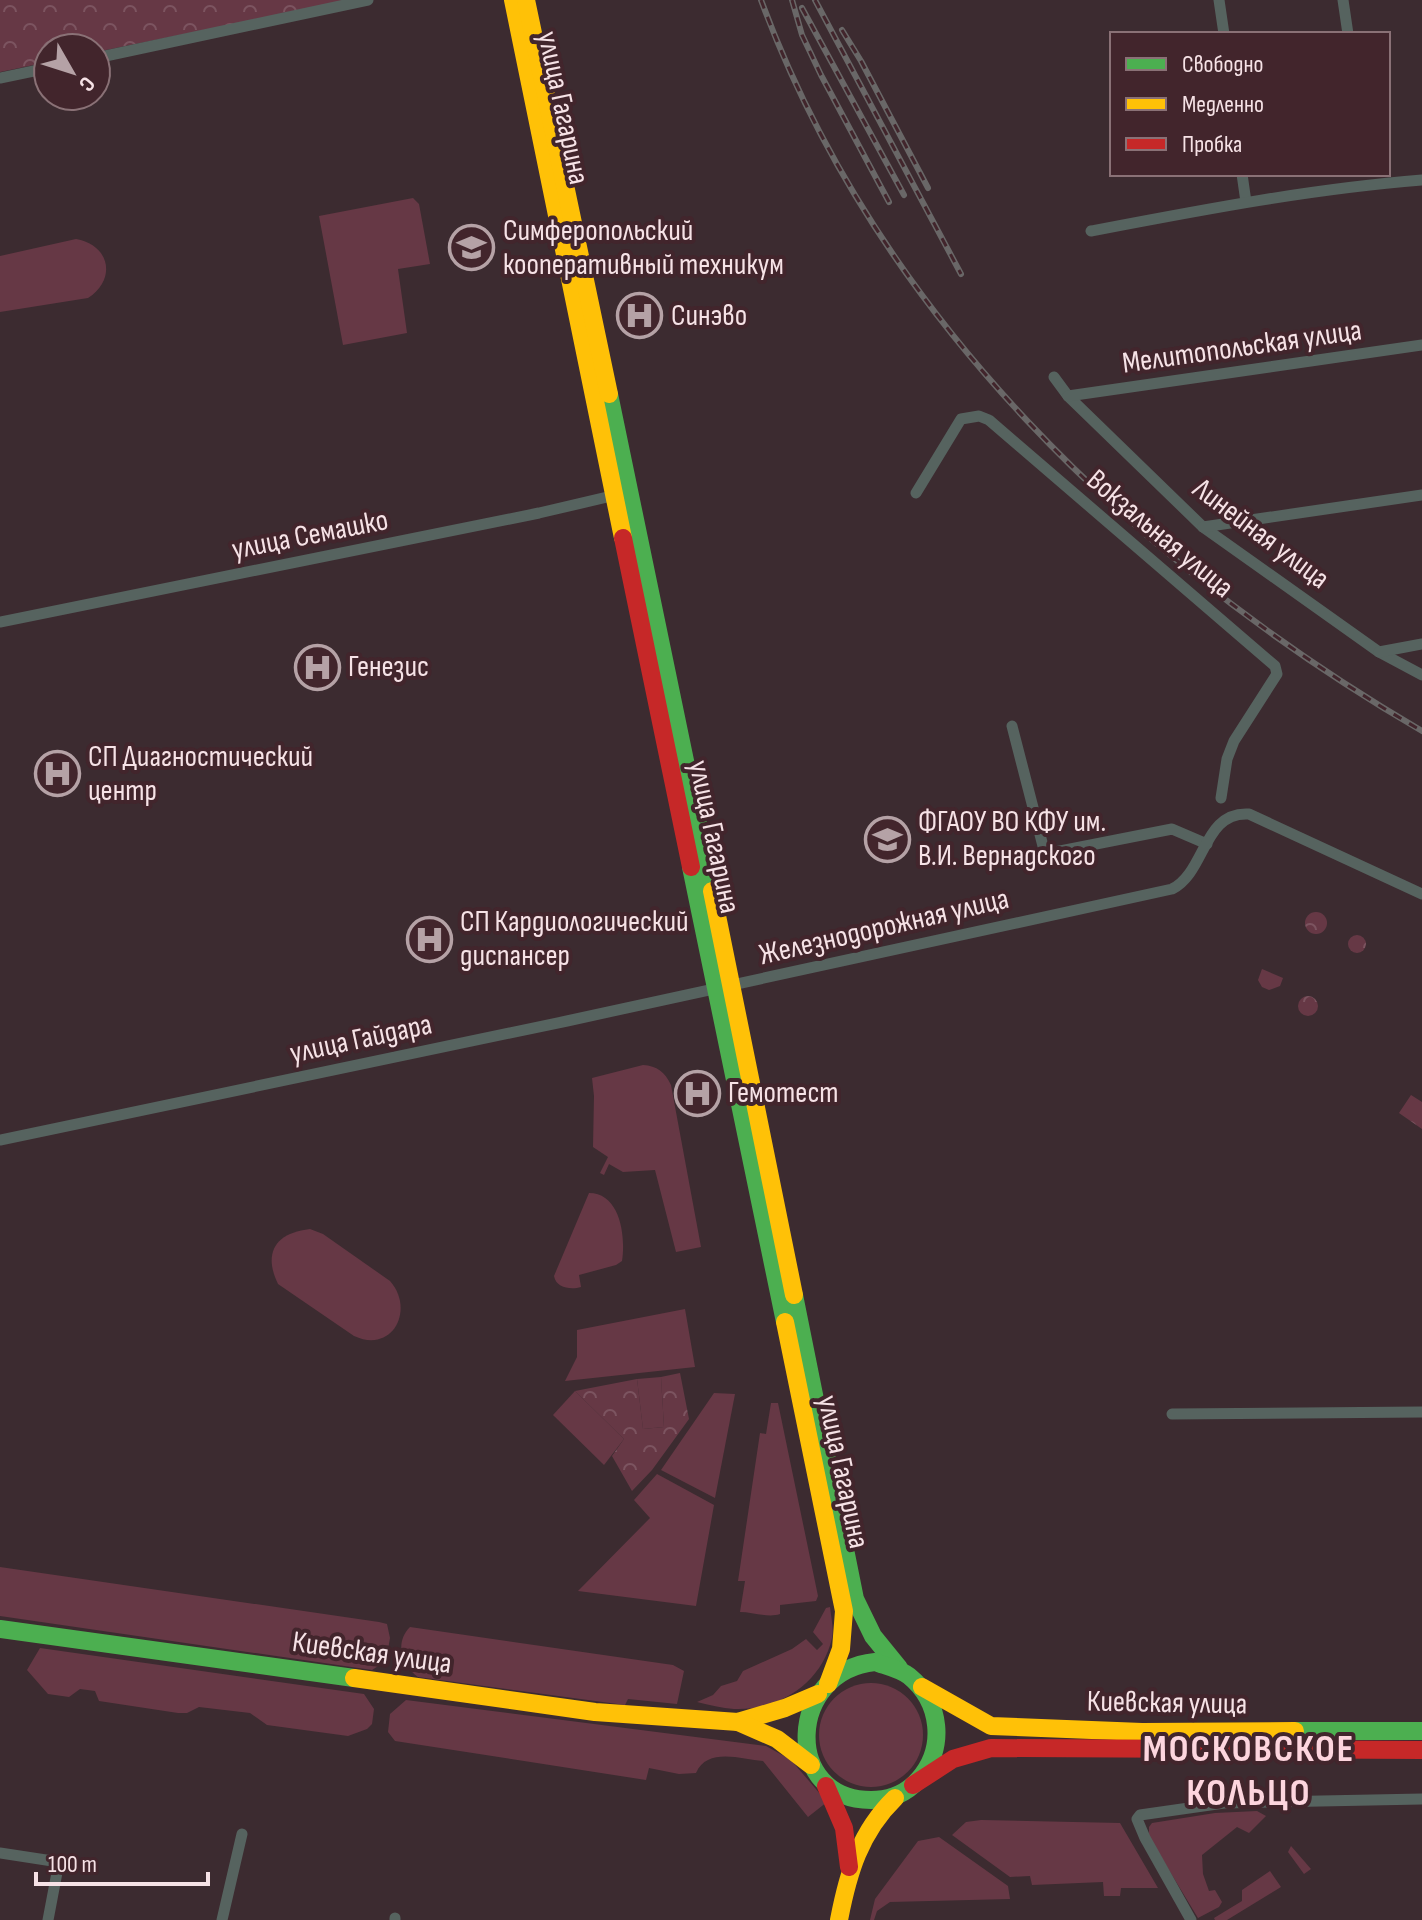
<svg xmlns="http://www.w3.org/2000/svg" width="1422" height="1920" font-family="'Sofia Sans Condensed',sans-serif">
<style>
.green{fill:#663845}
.park{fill:url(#park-crowns)}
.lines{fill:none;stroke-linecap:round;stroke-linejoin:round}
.street{stroke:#56635f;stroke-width:11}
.fast{stroke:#4caf50;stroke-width:18}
.slow{stroke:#ffc107;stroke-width:18}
.jam{stroke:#c62828;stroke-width:18}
.rail-casing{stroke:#696767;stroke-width:6}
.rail{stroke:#42252c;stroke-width:3;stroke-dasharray:9;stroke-linecap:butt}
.labels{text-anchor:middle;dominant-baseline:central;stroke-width:8;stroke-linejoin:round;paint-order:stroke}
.street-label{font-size:30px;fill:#f6e2e6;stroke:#42252c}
.poi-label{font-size:30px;fill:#f6e2e6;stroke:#42252c;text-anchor:start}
.district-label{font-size:38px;font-weight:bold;letter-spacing:2px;fill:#fdd5de;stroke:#42252c}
</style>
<defs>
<pattern id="park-crowns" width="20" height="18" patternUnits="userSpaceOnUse" patternTransform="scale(2)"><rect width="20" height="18" fill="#663845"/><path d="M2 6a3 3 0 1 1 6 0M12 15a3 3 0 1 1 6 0" fill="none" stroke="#7c5460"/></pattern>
</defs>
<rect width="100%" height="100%" fill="#3c2b30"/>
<g class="green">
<path d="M413,198L419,204L430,264L398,269L407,333L343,345L319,216Z"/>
<path d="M76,239C110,245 117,279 88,298L0,312V256Z"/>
<path d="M643,1065C657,1066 665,1072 671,1085L701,1247L676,1252L655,1170L623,1172L609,1164L604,1175L600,1173L608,1157L593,1147L594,1096L592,1078Z"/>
<path d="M589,1193C620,1193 626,1236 622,1261L616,1265L579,1275L581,1287C571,1290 556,1288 554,1276Z"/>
<path d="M310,1229L323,1234L390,1281C415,1309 393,1354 354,1336L278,1284C263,1253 275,1233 310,1229Z"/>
<path d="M685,1309L695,1367L565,1381L577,1357V1330Z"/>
<path d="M661,1377L664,1427L643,1429L637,1379Z"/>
<path d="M575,1391L624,1439L604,1465L553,1415Z"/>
<path d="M714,1393L735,1394L715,1498L661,1470Z"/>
<path d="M771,1403H778L818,1596L816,1601L780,1605V1614C768,1618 753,1612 740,1612L745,1581H738L760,1433L766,1434Z"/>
<path d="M657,1474L714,1505L696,1606L578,1591L650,1518L634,1500Z"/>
<path d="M0,1567L379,1622L387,1624L390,1638L386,1661L372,1670L0,1616Z"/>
<path d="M830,1607C831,1617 834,1628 832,1638C822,1683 779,1711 734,1709C722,1708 709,1705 697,1702L713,1695L721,1686L737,1681L743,1671L792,1649L806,1639L817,1650L823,1644L813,1632L826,1608Z"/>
<path d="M410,1627L673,1665L684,1671L677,1704L628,1699L625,1705L418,1677C402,1666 394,1643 410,1627Z"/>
<path d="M40,1648L364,1694L374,1709L372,1724L367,1729L348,1736L267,1725L250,1713L199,1707L187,1713H178L99,1701L95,1691L80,1689L69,1697L48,1694L27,1670Z"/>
<circle cx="871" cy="1735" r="52"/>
<path d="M406,1700L766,1746L791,1760L827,1802L808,1817L763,1761C741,1759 707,1747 696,1773L679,1774L649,1768L646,1780L395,1741L388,1732L390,1714Z"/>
<path d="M1257,1811L1266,1816L1249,1833L1237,1827L1202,1855L1203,1874L1209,1891L1215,1890L1222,1902L1219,1907L1198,1918L1149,1837V1827L1152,1823L1215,1813Z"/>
<path d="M981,1820L1120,1823L1158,1888H1121L1120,1896H1104L1103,1882L1032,1885L1030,1876L1010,1877L952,1835L966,1822Z"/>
<path d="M939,1837L1008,1886L1010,1899L890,1902L877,1911L874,1920H870L875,1899L918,1841Z"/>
<path d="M1291,1846L1311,1869L1304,1874L1288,1852Z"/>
<path d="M1270,1871L1281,1887L1227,1920H1215L1214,1918L1242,1901V1890Z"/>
</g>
<g class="park">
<path d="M0,0H352L96,52V48H48V62L0,72Z"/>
<circle cx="1316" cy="923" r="11"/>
<circle cx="1357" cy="944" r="9"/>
<path d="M1262,969L1283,978L1280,986L1269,990L1262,987L1258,980Z"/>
<circle cx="1308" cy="1006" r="10"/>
<path d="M1411,1095L1422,1102V1129L1399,1113Z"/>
<path d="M680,1373L689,1419L652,1470L632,1491L612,1456L624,1439L575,1391L637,1379L643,1429L664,1427L661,1377Z"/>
</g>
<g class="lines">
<g class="street">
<path d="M1219,0L1224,34"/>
<path d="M1343,0L1348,34"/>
<path d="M96,58L368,0"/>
<path d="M0,78L48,68"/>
<path d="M1242,174L1246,202"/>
<path d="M1091,231C1201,210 1310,189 1422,180"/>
<path d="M1054,377L1068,396L1203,527L1379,652L1422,675"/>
<path d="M1068,396L1422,345"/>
<path d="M916,493L961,419L979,416L989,420L1275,666L1277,674L1234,741L1227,759L1221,798"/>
<path d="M1203,527L1422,495"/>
<path d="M0,622L539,513L620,494"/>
<path d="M1379,652L1422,644"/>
<path d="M1012,726L1045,854L1172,829L1207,844"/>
<path d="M0,1140L567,1021L1172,889C1206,872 1203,811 1249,814L1422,894"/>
<path d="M1172,1414L1422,1412"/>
<path d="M0,1853L59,1862L48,1920"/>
<path d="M222,1920L242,1834"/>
<path d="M395,1920V1918"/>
<path d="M1191,1920L1145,1838L1137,1819L1140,1815L1224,1803L1422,1799"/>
</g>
<g class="fast">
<path d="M609,394L712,891"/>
<path d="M691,867L785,1322"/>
<path d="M794,1295L855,1599L873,1636L899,1668"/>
<path d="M0,1629L354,1678"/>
<path d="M875,1662C886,1666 900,1669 909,1676C941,1702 946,1748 919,1779C906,1794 890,1800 871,1800C782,1800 787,1671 875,1662Z"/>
<path d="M1295,1731H1422"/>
</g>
<g class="slow">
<path d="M513,0L623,538"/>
<path d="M526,0L609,394"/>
<path d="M712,891L794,1295"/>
<path d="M785,1322L844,1611L841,1649L828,1684"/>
<path d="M354,1678L595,1712L738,1722L785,1708L818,1694"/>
<path d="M922,1687L991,1726L1142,1732L1295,1731"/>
<path d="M738,1722L777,1739L811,1765"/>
<path d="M839,1920C848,1873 860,1832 895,1798"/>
</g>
<g class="jam">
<path d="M623,538L691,867"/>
<path d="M913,1785L953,1759L991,1748L1422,1750"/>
<path d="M826,1786L844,1828L849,1867"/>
</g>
<defs>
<g id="rail">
<path d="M761,0C878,317 1135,563 1422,731"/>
<path d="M792,0L802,35L821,75L889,202"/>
<path d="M815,0L961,274"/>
<path d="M802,8L904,195"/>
<path d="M842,30L861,61L928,188"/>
</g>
</defs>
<use href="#rail" class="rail-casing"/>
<use href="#rail" class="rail"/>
</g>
<defs>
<symbol id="university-ring" viewBox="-11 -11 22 22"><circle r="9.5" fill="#42252c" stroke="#b5a2a6" stroke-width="1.5"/><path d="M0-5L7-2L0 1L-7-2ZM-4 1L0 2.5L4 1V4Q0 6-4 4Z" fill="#b5a2a6"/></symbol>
<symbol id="hospital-ring" viewBox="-11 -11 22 22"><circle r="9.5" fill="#42252c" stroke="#b5a2a6" stroke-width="1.5"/><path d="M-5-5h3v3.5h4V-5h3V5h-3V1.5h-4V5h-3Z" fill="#b5a2a6"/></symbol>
</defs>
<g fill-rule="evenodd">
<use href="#university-ring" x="446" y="222" width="51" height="51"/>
<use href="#hospital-ring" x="614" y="290" width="51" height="51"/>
<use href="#hospital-ring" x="292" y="642" width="51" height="51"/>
<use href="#hospital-ring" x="32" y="748" width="51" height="51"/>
<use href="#university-ring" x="862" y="814" width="51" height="51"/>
<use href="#hospital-ring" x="404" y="914" width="51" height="51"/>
<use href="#hospital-ring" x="672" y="1068" width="51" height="51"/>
</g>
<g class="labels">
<g class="street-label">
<text transform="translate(563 108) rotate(78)">улица Гагарина</text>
<text transform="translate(1242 347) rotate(-8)">Мелитопольская улица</text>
<text transform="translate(1160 534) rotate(40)">Вокзальная улица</text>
<text transform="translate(1261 534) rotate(37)">Линейная улица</text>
<text transform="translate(310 535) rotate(-11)">улица Семашко</text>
<text transform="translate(714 837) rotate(78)">улица Гагарина</text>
<text transform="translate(884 927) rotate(-13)">Железнодорожная улица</text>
<text transform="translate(361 1039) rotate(-12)">улица Гайдара</text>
<text transform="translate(843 1472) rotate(78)">улица Гагарина</text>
<text transform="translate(372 1653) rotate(8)">Киевская улица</text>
<text transform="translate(1167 1703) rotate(1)">Киевская улица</text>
</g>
<g class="poi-label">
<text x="503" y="231">Симферопольский<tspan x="503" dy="34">кооперативный техникум</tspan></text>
<text x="671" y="316">Синэво</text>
<text x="348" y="667">Генезис</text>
<text x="88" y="757">СП Диагностический<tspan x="88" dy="34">центр</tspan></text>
<text x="918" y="822">ФГАОУ ВО КФУ им.<tspan x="918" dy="34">В.И. Вернадского</tspan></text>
<text x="460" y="922">СП Кардиологический<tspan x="460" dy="34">диспансер</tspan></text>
<text x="728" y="1093">Гемотест</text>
</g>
<g class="district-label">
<text x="1249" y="1749">МОСКОВСКОЕ<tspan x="1249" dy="44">КОЛЬЦО</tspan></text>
</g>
</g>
<rect x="1110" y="32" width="280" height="144" fill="#42252c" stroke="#8a7176" stroke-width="2"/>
<rect x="1126" y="58" width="40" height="12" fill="#4caf50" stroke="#8a7176" stroke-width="2"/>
<text x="1182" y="72" font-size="24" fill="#f6e2e6">Свободно</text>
<rect x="1126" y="98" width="40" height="12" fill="#ffc107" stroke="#8a7176" stroke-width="2"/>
<text x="1182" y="112" font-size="24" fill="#f6e2e6">Медленно</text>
<rect x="1126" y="138" width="40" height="12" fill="#c62828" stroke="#8a7176" stroke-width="2"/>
<text x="1182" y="152" font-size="24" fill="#f6e2e6">Пробка</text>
<g transform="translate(72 72) rotate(129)"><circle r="38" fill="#42252c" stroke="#8a7176" stroke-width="2"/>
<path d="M0-6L14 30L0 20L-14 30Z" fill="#b5a2a6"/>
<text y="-12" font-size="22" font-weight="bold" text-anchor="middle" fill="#f6e2e6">С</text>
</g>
<path d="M36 1872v12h172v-12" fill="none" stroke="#f6e2e6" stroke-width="4"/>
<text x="48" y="1872" font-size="24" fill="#f6e2e6" stroke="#42252c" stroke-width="6" paint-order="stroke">100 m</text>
</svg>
